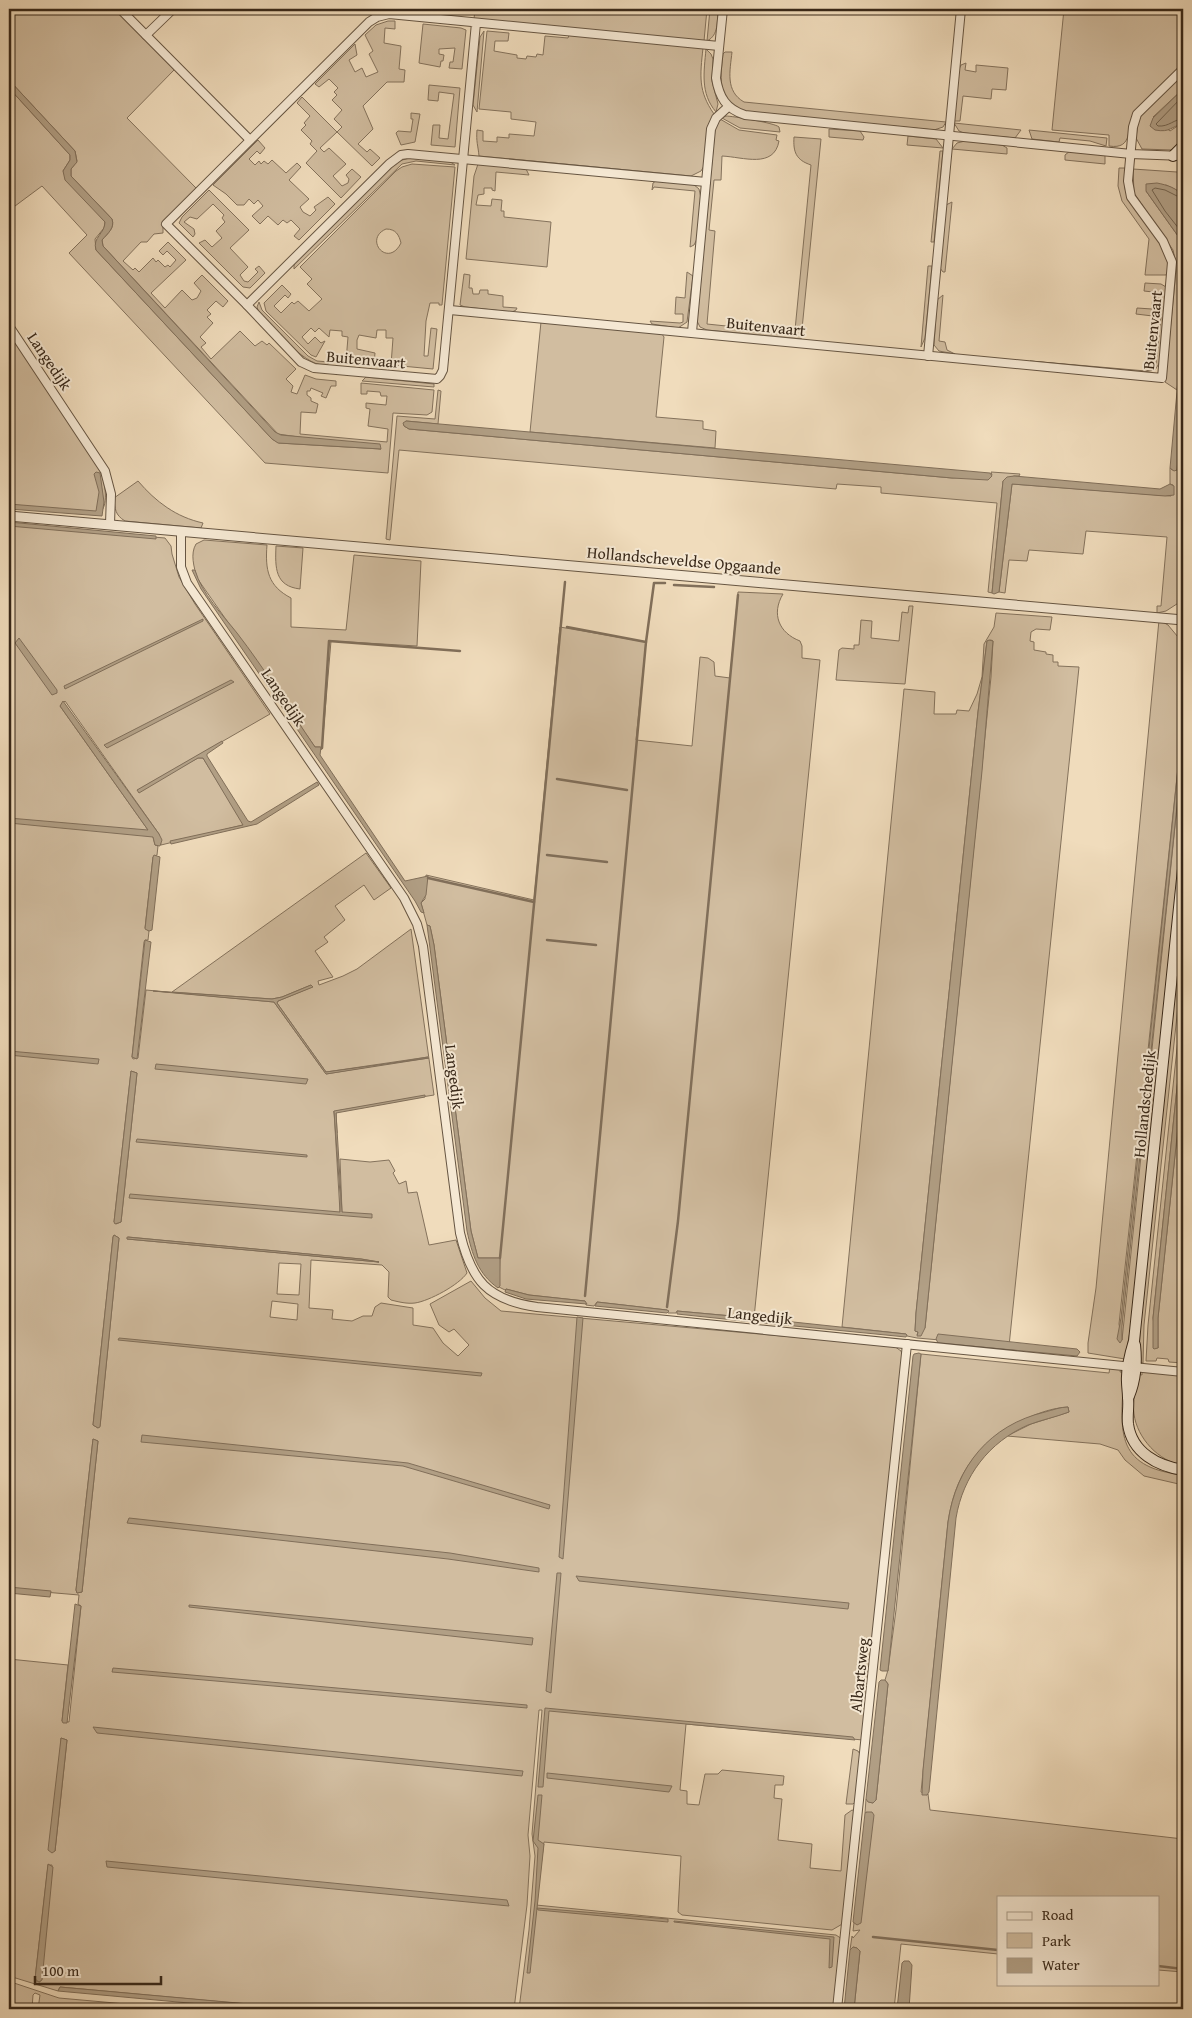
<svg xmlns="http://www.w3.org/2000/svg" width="1192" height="2018" font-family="'Gentium Book Plus',serif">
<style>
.green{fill:#d1bda0;stroke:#84725c;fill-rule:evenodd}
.water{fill:#b19f85;stroke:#816f5a}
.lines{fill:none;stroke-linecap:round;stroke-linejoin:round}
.shore{stroke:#74644f;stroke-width:1}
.stream{stroke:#816f5a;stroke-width:2.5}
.minor-casing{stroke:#665542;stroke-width:10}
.tertiary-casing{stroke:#665542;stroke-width:11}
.secondary-casing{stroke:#382819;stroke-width:12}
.minor{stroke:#f5e8d3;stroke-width:8}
.tertiary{stroke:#f5e8d3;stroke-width:9}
.secondary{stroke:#f5e8d3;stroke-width:10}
.labels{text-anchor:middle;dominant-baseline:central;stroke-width:4;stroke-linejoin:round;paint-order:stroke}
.street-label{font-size:16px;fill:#382819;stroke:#f5e8d3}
</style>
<rect width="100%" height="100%" fill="#f0dcbc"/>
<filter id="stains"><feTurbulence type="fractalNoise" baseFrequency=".004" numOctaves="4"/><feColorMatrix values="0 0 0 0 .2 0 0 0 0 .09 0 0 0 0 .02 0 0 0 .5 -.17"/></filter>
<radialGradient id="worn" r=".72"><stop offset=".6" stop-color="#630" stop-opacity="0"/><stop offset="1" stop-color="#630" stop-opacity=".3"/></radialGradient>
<g class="green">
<path d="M9,9H114L175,69L127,118L196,188L161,224L163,227V233L154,234L147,242H141L123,261L133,270L135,268L139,272L153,258L156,262L158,260L165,267L168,265L170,267L176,260L167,251L163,255L159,251L168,242L186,260L151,293L165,308L182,290L192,300L197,298L201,291L194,283L202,275L228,301L223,307L216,301L207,310L211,314L207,317L213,323L200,337L206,343L201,347L211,359L240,331L255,346L262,341L267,345L269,343L296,369L286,379L293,386L291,392L297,394L305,375L316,379L336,381V386H331L326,398L321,396L323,393L311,388L310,391H307V395L311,398V401L318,404L316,413L301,412L300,434L387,442L388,429L368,426L370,409L366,408V403L386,405L387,396H381L380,392L367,391V394H361V383L434,390L432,412L427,415L393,413L388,473L265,463L69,253L87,235L42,186L11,209L9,205V193L11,191L9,189V88L70,155V160L63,171L105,222L104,228L95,239L96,250L272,439L279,443L381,449L278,434L103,246L102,240C108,233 115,228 112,219L71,176V169L77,161L75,151L9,80Z"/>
<path d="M475,9H707L704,41L474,19Z"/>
<path d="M710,9H718C717,21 719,35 707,41Z"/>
<path d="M1064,9H1183V63L1135,111C1126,127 1134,150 1109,146V135L1052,130Z"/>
<path d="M388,21H395V29L385,28L384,43L401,46L399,69L405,70L404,82H387L363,106L373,129L358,144L367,152L370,149L380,158L372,166L337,132L320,148L324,152L329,148L346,164L333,176L342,186L348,183L349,179L346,175L352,169L361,177L341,198L306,163L317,151L310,144L312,141L301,130L306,125L304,123L310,116L297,103L302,97L337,132L342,127L334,119L342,110L332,100L337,95L334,92L338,88L329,79L319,87L315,84L355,44L357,55L349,60L355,72L362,68L366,77L378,72L369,54L373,51L365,35L376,25Z"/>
<path d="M423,24L461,28L466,30L462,69L449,68L450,62H453L455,48L439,49V54L444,55L443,61H441L440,67L419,63Z"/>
<path d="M484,31L477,112L473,105L480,37Z"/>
<path d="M487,31L509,33L508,41H495L494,51L517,55V58L526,59L527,56L536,57L537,54L543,55L545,36L568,38L569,35L703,48C700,76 698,91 714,114L708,126L704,166L701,171L691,176L479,156C478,145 476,142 477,130L483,131V141L497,142V137L509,138V134L534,136L536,122L511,119V112L479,109Z"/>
<path d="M706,49L711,54L713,59L712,81L718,104L716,112C700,93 704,72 706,49Z"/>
<path d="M725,52H732C730,71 725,91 744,102L946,122L943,127L934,130L747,112C717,101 720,81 723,54Z"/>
<path d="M966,63L965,70L976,72V65L1008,68L1006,90L992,89L991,99L963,96L960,121H954L959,69L961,65Z"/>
<path d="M1183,74V89L1153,117L1170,131L1179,125L1183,124V143L1172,150L1142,149L1136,138L1138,122L1142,114Z"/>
<path d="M429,85L460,88L455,147L431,145L433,125H440L439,138L448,139L454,94L439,92L438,101L428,100Z"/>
<path d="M411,113L420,114L415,142L401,145L396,133L398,131L411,132L413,119H411Z"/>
<path d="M726,116C732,116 775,123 779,127L780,132L740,128L722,118Z"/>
<path d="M720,119L739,130L777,135L776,140L779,141C774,169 743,157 722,156L721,180H714L709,230L715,231L707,324L774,331V329L795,330L811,165C796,160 793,152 794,137L821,139L801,339L707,330L700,327L697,321L715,129Z"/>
<path d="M954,123L1021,130L1015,138L964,133L959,131Z"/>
<path d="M829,129L860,131L864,137L863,140L829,137Z"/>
<path d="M1029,130L1107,138L1106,146L1090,141L1060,138L1059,142L1032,139Z"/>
<path d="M908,136L936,139L943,148L907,145Z"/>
<path d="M258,140L265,148L260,154L257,151L249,159L255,165L259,161L261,164L264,161L268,164L272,160L286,173L297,163L301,167L289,180L309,199L300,207L303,212L310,216L316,210L314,207L328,197L335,204L299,240L294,236L300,229L291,220L287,223L283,220L278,225L268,216L260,224L252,216L263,206L258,200L254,204L249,199L244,205H237L226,194L213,185Z"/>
<path d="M965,141L1002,145L1007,148V154L952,149L957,143Z"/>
<path d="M940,151H943L934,242H931Z"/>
<path d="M1070,151L1104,155L1105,156V164L1065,160V155Z"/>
<path d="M410,158L449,161L455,165L416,161L402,164L294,269V264L391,168L398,161Z"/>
<path d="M412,164L455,167L442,305H439V303H430L426,321L424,356H428L431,328L437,329L433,369L391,365L393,338H386V330H377L376,338L359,335L357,340V349L375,353L374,364L346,361L348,337L342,336V331L330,330L329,337L319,328L315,332L311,328L302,337L308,344L315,337L321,343L325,341L316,357L311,355L266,311L264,303L282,285L291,294L288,298L285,295L274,306L281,313L292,302L294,304L298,301L309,311L322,299L307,284L312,279L300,267L396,171L402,167ZM386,229C396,229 399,235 401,243C388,269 363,239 386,229Z"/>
<path d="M478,164L526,169L529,175L496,172L495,191L492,190V188H484V194L478,195L476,205L491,206L492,199L502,200L501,211H504V217L551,222L547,267L466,259L474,176Z"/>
<path d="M1119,168H1125C1125,177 1123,186 1127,195C1134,215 1180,254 1166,275H1145L1149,239L1122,201L1118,186Z"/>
<path d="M1133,169L1177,172L1183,177V197L1180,192L1166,185L1146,191L1183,243V326L1177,390L1165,382L1176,271L1175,259L1173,250L1134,193Z"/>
<path d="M656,181L693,184L699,189L701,198L697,239L694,245L690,247L695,191L654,187L652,190L653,183Z"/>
<path d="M209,190L249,230L230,248L248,267L240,275L244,281L248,282L258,272L255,269L259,266L265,273L250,288L243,287L199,243L205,240L212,247L222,238L216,231L225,222L222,218L224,215L213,204L197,219L190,217L184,222L194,229L195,234L193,237L179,223L182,217Z"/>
<path d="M952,202L945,272H943L940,268L946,205Z"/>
<path d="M928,266H932L925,338L921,347Z"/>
<path d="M687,272L693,276L687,322L678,328L652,324L650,321L680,323L683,322V314H675L676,297L685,298Z"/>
<path d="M464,274L470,275L469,288H472L473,294H479L480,290H488V294L503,296V307L517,308L516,310L512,312L465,307L460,305Z"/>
<path d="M1145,283L1161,284L1166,287L1167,291L1160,362L1155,370L1144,372L1030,361L1146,371L1153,369L1156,363L1161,317L1136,314L1137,308L1152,309L1153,292L1144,291Z"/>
<path d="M943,295L939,341L945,342L947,350L955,354L939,351L934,345L937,300Z"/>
<path d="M259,302L262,310L308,356L317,361L329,362L328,364C309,372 272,326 259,313L257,307Z"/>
<path d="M541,322L662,334L664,337L656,417L703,421V429L716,431L715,448L530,432Z"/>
<path d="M9,333L99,467C104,479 110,503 100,513L9,505Z"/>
<path d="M366,377L434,384V387L362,381Z"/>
<path d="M438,390L441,391L438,424L406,421L404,426L409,429L952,478L992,475L991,472L1020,474L1019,476H1014L1003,481L992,593L988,592L997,503L881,493V487L837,484L836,489L399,450L390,540L386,539L397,416L435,419Z"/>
<path d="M1183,410V600L1166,611L1157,613V606H1161L1167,537L1086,531L1083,554L1029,550L1027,561L1009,560L1005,593L999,592L1012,484L1171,496L1173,485L1170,484V468L1172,470L1177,469Z"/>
<path d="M138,481C156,502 176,517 203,523L201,528L125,521C115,515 115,509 114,498Z"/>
<path d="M9,525L165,538L171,546L172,554L179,577L195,604L270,714L138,790L198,758H203L243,823V825L161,845L159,834L65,701L60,706L153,837L155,845L158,846L157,855L153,857L145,928L149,931L148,940H145L144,942L132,1057L133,1059L138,1058L146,990L274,1002L326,1074L428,1057L326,1072L277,1003L278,1001L312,987L311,985L282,997L272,999L172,992L366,853L391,888L374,900L364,885L335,906L345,920L324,937L328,942L315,951L333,977L318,981L319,985L343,976L357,969L411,929L434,1095L336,1111L337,1133L334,1111L340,1212H342L340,1159L370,1162L389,1160L395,1171L393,1173L399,1184L406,1181L408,1193L417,1192L429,1245L456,1240L467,1273C459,1285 429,1301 415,1303C407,1304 399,1302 391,1300L388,1297L389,1272L382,1265L311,1260L309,1308L333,1310L332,1319L352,1321L363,1316H372L375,1307L381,1303L413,1308V1325L433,1328L443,1343L458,1356L469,1345L454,1329L449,1332L439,1325L430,1304L471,1281L485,1298L501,1311L894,1346L901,1351L903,1356L863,1740L686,1724L680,1790L687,1791V1804L699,1805L705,1774H718L722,1770L784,1776L783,1785H775L774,1798L782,1799L778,1840L812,1844L810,1868L841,1871L845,1815L852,1810L855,1811L844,1923L832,1930L682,1915L678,1912L681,1856L544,1842L536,1905L836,1935L842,1939L835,2009H581V2007L554,2004L553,2009H519L529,1930L535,1856L532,1834L542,1710H539L528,1835L530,1856L527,1905L514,2009H300L60,1987L58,1991L9,1976V1659L68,1665L62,1721L69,1722L81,1606L78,1604L79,1595L9,1589V633L14,629L9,622ZM131,1071L137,1073L121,1222L116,1224L114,1222ZM114,1235L119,1238L100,1426L98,1428L93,1425L113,1237ZM128,1237L361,1259L379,1262L127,1239ZM279,1263L301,1264L299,1295L277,1294ZM272,1301L298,1304L297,1320L270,1317ZM93,1439L98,1441L82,1592L77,1593L76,1590ZM61,1738L67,1740L55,1851ZM48,1865H52L40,1982L36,1981L35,1979Z"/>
<path d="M204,540L267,545C265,570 268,586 291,598V627L346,630L354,555L421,561L417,646L331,641L322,748L321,750L320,747H315L197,578C194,567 190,554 196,544Z"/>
<path d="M276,546L303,548L300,589C275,586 275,568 276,546Z"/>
<path d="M738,592L783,594C771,614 779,633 800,641L802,646V658L820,660L754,1318L677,1311L676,1313H668L667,1310L597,1302L594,1306L586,1305L585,1301L529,1295L506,1289L505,1290L499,1287L500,1258H478L471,1231L434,945L430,926L427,925L421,903L425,899L426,875L534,900L560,627L646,642L636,740L692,746L700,657L708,658L714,662L715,676L730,678Z"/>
<path d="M909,606H913L905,684L836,680L839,650L842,648L854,649V645H859L861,620L872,621L871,638L899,641L902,612L908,613Z"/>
<path d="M996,613L1052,617L1050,630L1036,629L1031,632L1030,641L1034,642V650L1046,652V654L1053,655V662H1058V666L1079,667L1009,1346L917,1338L907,1336L906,1334L842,1327L904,689L935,692L934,714H956L957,710L969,711L977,694L982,677L984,644L994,627ZM991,640L993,641L991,677L925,1328L917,1335L918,1332L915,1331L916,1313L978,712L987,641Z"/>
<path d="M1159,620L1168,625L1183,643V720L1119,1324L1122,1340L1183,749V829L1131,1326L1125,1359L1088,1353V1343L1096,1288Z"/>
<path d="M1183,917V959L1144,1325L1143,1363H1139L1140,1326Z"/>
<path d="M1183,991V1030L1153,1318L1158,1348V1318L1183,1079V1363L1169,1362L1168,1359L1157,1358L1156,1361H1146L1148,1325Z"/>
<path d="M921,1354L1109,1373L1110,1367L1121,1368L1120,1372H1124C1121,1429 1112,1467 1183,1475V1485L1144,1476L1125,1460L1118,1450L1100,1444L1007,1436L1031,1424L1069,1412L1068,1407C1049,1408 1030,1416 1014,1425C974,1448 955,1476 948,1522L921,1792L927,1795L928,1794L930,1810L1183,1839V1972L1158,1970V1897H998V1954L901,1944L894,2009H854L860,1951L857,1948L853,1947L850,1950L852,1936L853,1938L860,1930L853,1931L867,1812L865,1813L866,1799L869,1802L873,1803L876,1800L888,1684L885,1680L888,1670L896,1610Z"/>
<path d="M1142,1370L1183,1374V1394H1179L1180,1415L1183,1419V1465C1159,1462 1137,1438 1134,1414C1132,1401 1136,1387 1138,1374L1142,1375Z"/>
<path d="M853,1749L858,1751L861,1756L856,1801L853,1804H846Z"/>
<path d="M14,1983L59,1998L182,2009H38L40,1995L35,1993L33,1995L32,2009H9V1988H13Z"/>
</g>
<g class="water">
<path d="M9,80L75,151L77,162L71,169V176L112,219C115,228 108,233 102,240L103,246L275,432L281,435L380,444L381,449L278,443L272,439L96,250C92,237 105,234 105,222L65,180L63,171L70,160V155L9,88Z"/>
<path d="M1183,89V124C1171,126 1171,133 1155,130L1150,126L1153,118Z"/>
<path d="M1157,183C1167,185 1178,188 1183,197V243L1146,191V184Z"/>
<path d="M1183,326V410L1177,470L1174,471L1170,468Z"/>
<path d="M406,421L990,473L992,476L988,480L952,478L409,429L404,426L403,423Z"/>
<path d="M96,472L100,473L104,502L102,516L9,509V504L96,511L99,492L94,474Z"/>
<path d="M1014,476L1160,489L1170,484L1174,486V495L1165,496L1012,484L999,592L994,594L992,593L1003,481L1007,477Z"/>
<path d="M9,522L156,536V539L9,526Z"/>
<path d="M192,570H195C202,594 222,614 237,633C265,669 289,709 315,747H321L320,755L405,881L428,876L426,895L421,903L424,913L421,912L415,901L201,589Z"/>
<path d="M203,619V621L65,689L64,686Z"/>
<path d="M19,638L57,690V693L52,695L15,643Z"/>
<path d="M989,640L993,641L982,771L925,1328L921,1336H917L918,1332L915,1331L916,1313L978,712L987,641Z"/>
<path d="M231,680L234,682L107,748L104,745Z"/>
<path d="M63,701L159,834L162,840L160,846L155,845L153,837L9,823V818L148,830L60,706Z"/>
<path d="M1183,720V749L1122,1326V1340L1120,1343L1117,1339L1121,1318Z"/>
<path d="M222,741L223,743L207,754V756L248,821L251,822L317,782L319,785L257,824L171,844L170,841L243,825L203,758H198L139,793L137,790Z"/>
<path d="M154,855L160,857L152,930L149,931L145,929L153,857Z"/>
<path d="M427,925L430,926L434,945L471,1231L478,1258H500V1286L498,1288C478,1274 472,1254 467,1231Z"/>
<path d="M145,940L151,942L137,1059L132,1057Z"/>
<path d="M311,985L313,987L278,1001L277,1003L326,1072L429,1058L326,1074L274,1002L153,991L272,999L282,997Z"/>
<path d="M1183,1030V1079L1158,1318V1348L1154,1349L1153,1348V1318Z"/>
<path d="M9,1051L99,1059L98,1064L9,1055Z"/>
<path d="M156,1064L308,1079L306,1084L155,1069Z"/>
<path d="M131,1071L137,1073L121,1222L115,1224L114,1222Z"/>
<path d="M425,1095V1097L336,1113L342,1212L372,1214V1218L129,1198L130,1194L340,1212V1194L334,1111Z"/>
<path d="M137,1139L307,1155V1157L136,1142Z"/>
<path d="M114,1235L119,1238L100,1427L98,1428L93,1425L113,1237Z"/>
<path d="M127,1237L361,1259L379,1262L127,1239Z"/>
<path d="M506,1289L529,1295L585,1301L587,1304L526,1299L505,1292Z"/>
<path d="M597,1302L667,1310L669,1311L667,1313L595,1306Z"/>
<path d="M677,1311L753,1318L755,1321L753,1322L677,1314Z"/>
<path d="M577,1317L583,1318L563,1559L559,1557Z"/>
<path d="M765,1319L906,1334L907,1335L906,1337L764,1323Z"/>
<path d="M938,1334L1077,1349L1080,1352L1077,1356L938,1343L936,1339Z"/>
<path d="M119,1338L482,1373L481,1376L118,1340Z"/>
<path d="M919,1353L921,1354L888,1671H882L880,1670L913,1356L914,1354Z"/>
<path d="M1068,1407L1069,1412C1056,1417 1041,1420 1028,1425C989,1442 963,1476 956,1518L929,1792L927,1795H922L923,1770L948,1522C956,1466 990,1425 1045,1412C1053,1410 1060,1407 1068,1407Z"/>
<path d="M142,1435L408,1463L550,1505L549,1509L403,1466L141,1442Z"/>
<path d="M93,1439L98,1441L82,1592L77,1593L76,1590Z"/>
<path d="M129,1518L450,1553L539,1568V1572L448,1559L127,1523Z"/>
<path d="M557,1573H561L551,1693L546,1691Z"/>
<path d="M576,1576L849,1603L848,1609L579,1581Z"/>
<path d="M9,1587L51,1591L50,1597L9,1593Z"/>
<path d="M75,1604L81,1606L67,1723H63L62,1721Z"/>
<path d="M189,1605L533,1638L532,1645L189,1607Z"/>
<path d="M113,1668L527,1705V1708L112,1672Z"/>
<path d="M881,1680H885L888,1684L876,1800L873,1803L868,1802L866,1799L879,1682Z"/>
<path d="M545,1708L853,1737L855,1740L549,1711L543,1787H538Z"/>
<path d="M93,1727L523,1771L522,1776L97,1733Z"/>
<path d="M61,1738L67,1740L55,1851L52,1853L48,1850Z"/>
<path d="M547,1773L672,1786L669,1792L547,1778Z"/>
<path d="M538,1795H542L538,1840L544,1844L530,1973H527L535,1901L538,1848L533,1841Z"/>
<path d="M867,1812H872L874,1815L861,1923L857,1925L853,1922L865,1813Z"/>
<path d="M106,1861L507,1900L509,1906L107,1867Z"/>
<path d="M48,1864L53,1867L42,1980L39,1982L35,1979Z"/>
<path d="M537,1908L668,1919V1922L538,1910Z"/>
<path d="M674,1921L834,1937L832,1967L829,1968L830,1939L674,1922Z"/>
<path d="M853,1947L857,1948L860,1951L854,2009H844L850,1950Z"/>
<path d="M904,1961H909L912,1965L909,2009H897L902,1963Z"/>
<path d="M60,1987L282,2007L300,2009H254L58,1991Z"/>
</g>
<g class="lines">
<g class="shore">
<path d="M1183,96L1156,124L1158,126C1169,127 1174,119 1183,119"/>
<path d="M1183,199L1165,190L1155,188L1152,190L1165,211L1183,234"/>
<path d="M1183,377L1179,426L1183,429"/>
</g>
<g class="stream">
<path d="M674,585L714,587"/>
<path d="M567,627L646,642L585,1296"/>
<path d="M646,642L654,583H665"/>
<path d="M322,748L329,641L460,651"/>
<path d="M557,779L627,790"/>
<path d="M547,855L607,862"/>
<path d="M428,878L534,902"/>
<path d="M547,940L596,945"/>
<path d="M500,1258L565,582"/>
<path d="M667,1307L678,1221L738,595"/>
<path d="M873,1937L998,1950"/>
<path d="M1158,1966L1183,1969"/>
</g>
<defs>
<g id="minor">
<path d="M120,9L250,140"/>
<path d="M723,9L716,78C719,97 726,109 745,115L1131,154L1183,156"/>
<path d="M476,23L443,370L440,376L437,379L314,368L301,362L247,305L166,224L369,22L377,17L389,14L719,46"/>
<path d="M146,35L173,9"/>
<path d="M247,305L389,164L401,155L408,154L706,182"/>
<path d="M450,310L1162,378L1172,262L1163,241L1131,197L1128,181L1133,127L1137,114L1183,69"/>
<path d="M9,326L105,471L111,494L110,524"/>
<path d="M692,332L711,129L716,118L728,107"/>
<path d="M928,356L961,9"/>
<path d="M181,531V567L187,583L404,898L417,924L423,946L460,1233C471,1280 487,1300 537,1307L1183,1372"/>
<path d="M837,2009L907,1344"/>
</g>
<path id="tertiary" d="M9,516L1183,620"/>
<g id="secondary">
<path d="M1173,156L1183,146"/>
<path d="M1183,869L1134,1341C1130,1354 1126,1368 1127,1382C1127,1387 1128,1392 1128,1398C1129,1407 1127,1415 1128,1424C1132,1453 1158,1466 1183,1470"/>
<path d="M1129,1396C1136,1379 1137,1363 1135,1345"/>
</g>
</defs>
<use href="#minor" class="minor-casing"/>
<use href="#tertiary" class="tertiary-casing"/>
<use href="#secondary" class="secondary-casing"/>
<use href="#minor" class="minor"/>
<use href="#tertiary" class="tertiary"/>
<use href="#secondary" class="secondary"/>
</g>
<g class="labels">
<g class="street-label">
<text transform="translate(766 326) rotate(6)">Buitenvaart</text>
<text transform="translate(1152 330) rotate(-84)">Buitenvaart</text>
<text transform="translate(366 359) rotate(5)">Buitenvaart</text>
<text transform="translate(50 361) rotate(56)">Langedijk</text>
<text transform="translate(684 560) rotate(5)">Hollandscheveldse Opgaande</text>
<text transform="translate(284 697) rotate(56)">Langedijk</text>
<text transform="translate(455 1077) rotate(83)">Langedijk</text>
<text transform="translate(1144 1104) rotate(-84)">Hollandschedijk</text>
<text transform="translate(760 1315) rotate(6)">Langedijk</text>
<text transform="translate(859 1675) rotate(-84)">Albartsweg</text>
</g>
</g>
<rect width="1192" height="2018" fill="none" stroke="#f0dcbc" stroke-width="30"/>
<rect x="10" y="10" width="1172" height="1998" fill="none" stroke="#382819" stroke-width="2.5"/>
<rect x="15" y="15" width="1162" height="1988" fill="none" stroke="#382819"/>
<rect x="997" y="1896" width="162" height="90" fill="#f5e8d3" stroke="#a99b89"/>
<rect x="1007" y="1912" width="25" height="8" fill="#f5e8d3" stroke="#a99b89"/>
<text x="1042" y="1920" font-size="15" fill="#382819">Road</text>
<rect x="1007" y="1933" width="25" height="15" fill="#d1bda0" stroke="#a99b89"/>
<text x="1042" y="1946" font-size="15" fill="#382819">Park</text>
<rect x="1007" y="1958" width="25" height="15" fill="#b19f85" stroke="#a99b89"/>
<text x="1042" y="1970" font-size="15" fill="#382819">Water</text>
<path d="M35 1976v8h126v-8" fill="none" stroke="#382819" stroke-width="2.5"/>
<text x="42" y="1976" font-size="15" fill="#382819" stroke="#f5e8d3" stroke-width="4" paint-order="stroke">100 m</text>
<rect width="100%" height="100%" filter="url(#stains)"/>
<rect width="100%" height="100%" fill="url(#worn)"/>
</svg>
